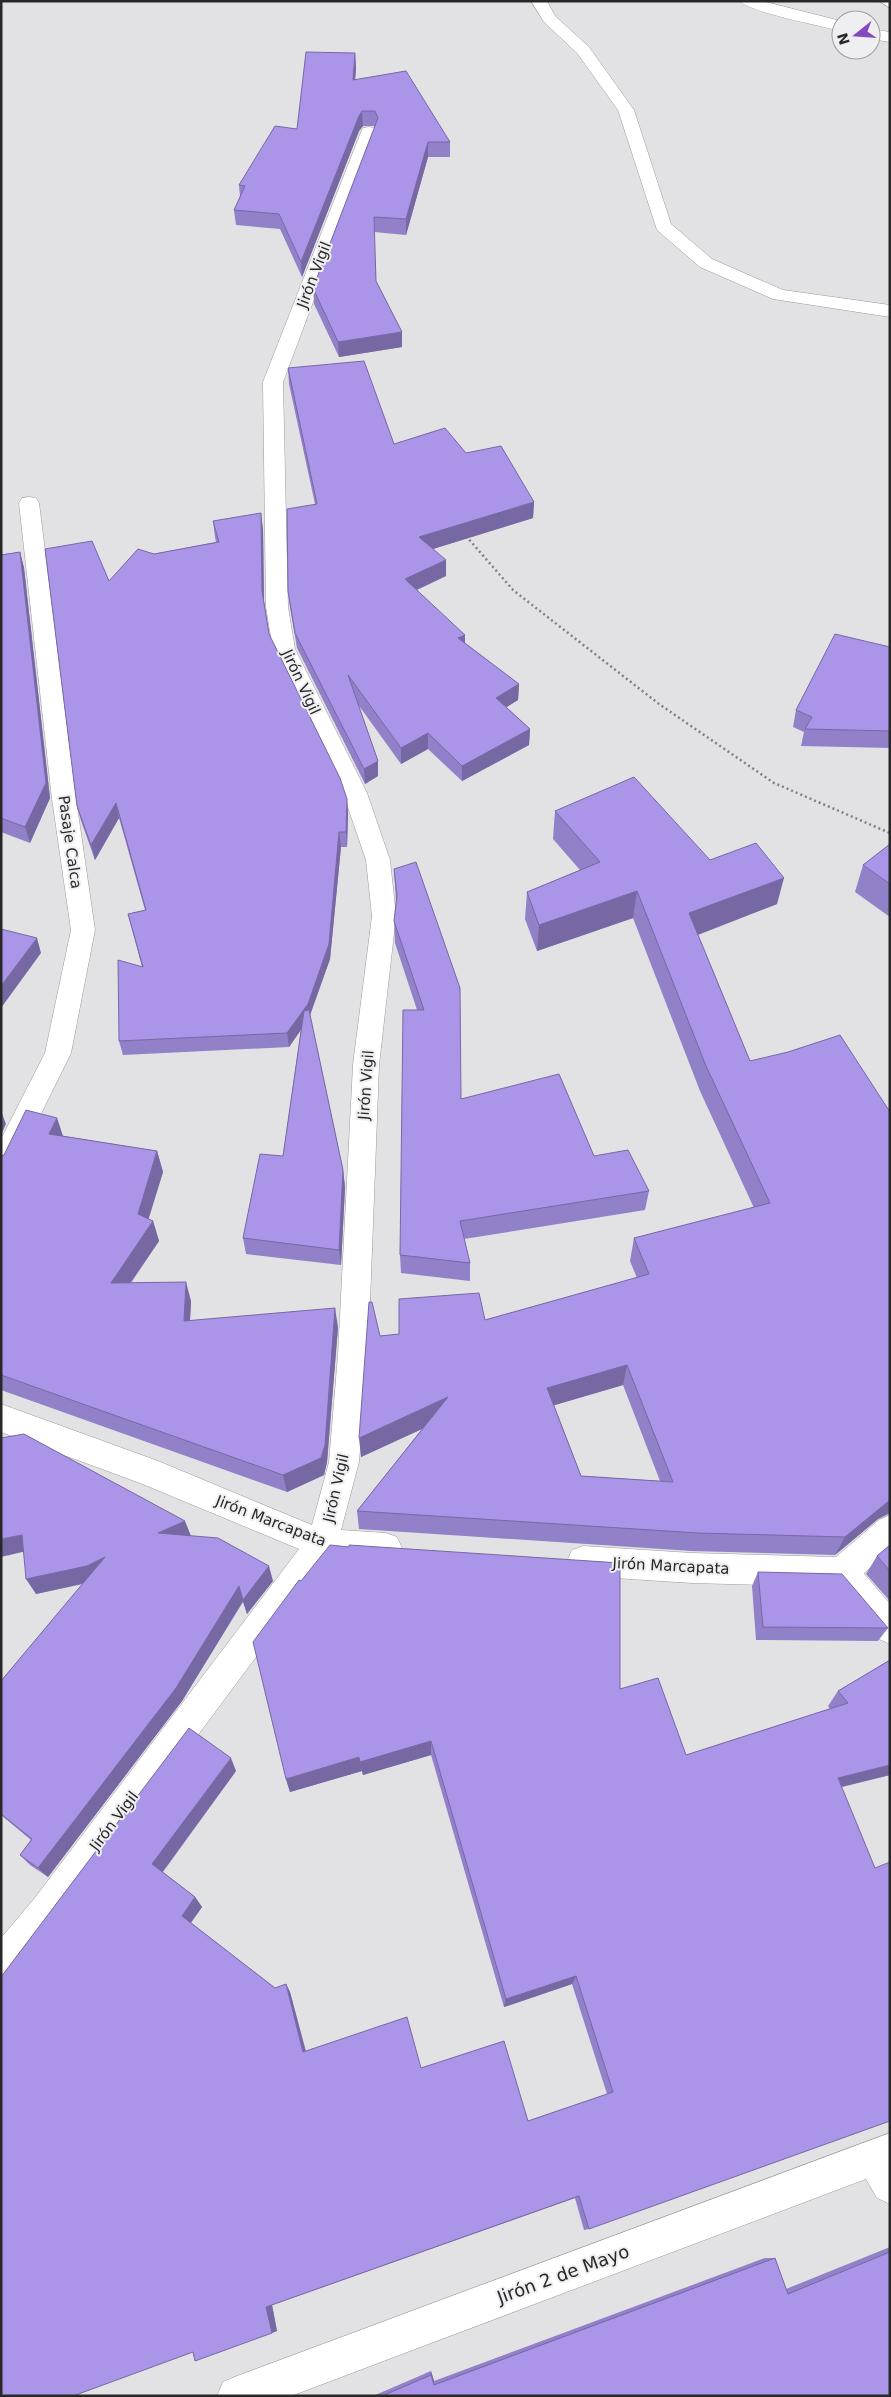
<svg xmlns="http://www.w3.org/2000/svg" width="891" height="2397" font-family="'DejaVu Sans',sans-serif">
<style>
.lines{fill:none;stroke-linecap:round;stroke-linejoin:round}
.lane-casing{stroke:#9a9a9c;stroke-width:1}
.street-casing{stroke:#9a9a9c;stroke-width:1}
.path{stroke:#808081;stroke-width:2.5;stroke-dasharray:2 3;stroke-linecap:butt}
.lane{fill:#fff;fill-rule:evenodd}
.street{fill:#fff;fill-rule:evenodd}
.wall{fill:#9280c8;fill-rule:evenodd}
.shaded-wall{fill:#7768a3}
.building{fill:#aa95e9;stroke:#7768a3;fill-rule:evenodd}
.labels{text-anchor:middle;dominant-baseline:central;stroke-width:4;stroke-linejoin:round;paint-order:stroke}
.street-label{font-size:15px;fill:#282829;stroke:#efeff1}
.near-street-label{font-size:18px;fill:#282829;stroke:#efeff1}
</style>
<rect width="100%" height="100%" fill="#e2e2e4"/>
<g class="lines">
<defs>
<g id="lane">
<path d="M29,497L36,498L39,503L76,799L95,930L71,1053L11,1175L1,1178V1139L45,1053L71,930L52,799L19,503L22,498Z"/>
<path d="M842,1557L853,1561L890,1604V1644L879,1639L831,1583L826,1572L831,1561Z"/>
</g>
<g id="street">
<path d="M531,1H547L555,16L589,47L634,110L671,224L712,259L783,290L890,305V317L773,299L700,267L657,230L618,110L577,53L544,22Z"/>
<path d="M740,1H762L841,21V31C823,26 748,12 740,1Z"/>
<path d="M879,1H890V8Z"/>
<path d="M871,29L890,32V42L871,39Z"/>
<path d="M369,127L375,128L377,132L283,382L288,607L295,649L367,793L390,860L396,916L379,1065L368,1355L359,1462L341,1530L386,1533L397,1537L402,1548L397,1559L386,1563L329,1559L58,1923L13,1978L1,1984V1938L34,1899L299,1549L140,1483L1,1432V1404L158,1461L312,1525L329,1462L338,1355L353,1065L372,916L366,860L343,793L273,649L266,607L263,382L361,132L363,128Z"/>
<path d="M890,1515V1550L853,1583L842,1587L692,1583L583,1576L572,1572L567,1561L572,1550L583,1546L692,1553L836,1557L879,1520Z"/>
<path d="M890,2133V2204L877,2198L866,2179L291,2396H217L223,2382L237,2376Z"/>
</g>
</defs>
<use href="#lane" class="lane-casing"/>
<use href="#street" class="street-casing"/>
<path class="path" d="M466,536L513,590L659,704L774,783L890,833"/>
<use href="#lane" class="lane"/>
<use href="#street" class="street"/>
</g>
<g class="wall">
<path d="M355,53L356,68L355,80L450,142V157H428L406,235L374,232L376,281L402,332V347L339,357L314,304L313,288L375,126H363L359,131L302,277L280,229L236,225L234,210L240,197L239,185L297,129Z"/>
<path d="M288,368L394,444L466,453L534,502L533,518L433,549L446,576L417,590L465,643L519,684L518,700L506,707L530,729L529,745L462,781L428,749L401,764L357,703L378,761V776L365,784L297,648L290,607L288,591L315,504L289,384Z"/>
<path d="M213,521L263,529L264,601L269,634L347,799L348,814L347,847H341L330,959L310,1015L343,1170L345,1187L341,1265L246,1254L243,1238L283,1156L301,1030L289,1047L123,1055L119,1041L142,967L128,914L145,910L119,818L95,860L81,821L77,806L109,581L154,554L216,542L215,537Z"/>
<path d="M20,552L24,568L50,798L30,843L1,832V555Z"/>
<path d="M890,647V748L801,746L804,732L793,727L796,710Z"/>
<path d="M555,811L710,860L777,904L698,935L750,1061L890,1112V1513L878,1519L835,1555L692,1551L359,1529L357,1511L422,1429L361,1457L380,1336L399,1334L485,1320L637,1278L630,1261L634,1238L754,1208L700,1091L633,918L537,951L525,919L527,892L580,870L553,839ZM623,1385L660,1481L581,1476L554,1405Z"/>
<path d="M890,844V917L855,892L863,865Z"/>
<path d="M394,869L461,1099L594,1156L649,1191L645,1210L464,1239L470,1263V1281L401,1273L400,1255L417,1010L395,943L394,921L396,902Z"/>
<path d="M57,1118L63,1136L157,1151L163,1172L148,1219L153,1221L159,1241L131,1283L191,1301L190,1320L338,1327L327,1462L324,1475L287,1492L1,1390V1156L4,1155Z"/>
<path d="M1,1438L191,1536L273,1581L247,1614L243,1602L182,1701L48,1877L30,1865L20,1855L31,1840L1,1815V1681L83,1584L36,1594L24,1552Z"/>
<path d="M890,1545V1601L866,1574L877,1556Z"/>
<path d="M758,1572L888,1628L878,1641L756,1640L752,1586Z"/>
<path d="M890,1660V1775L842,1787L589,2229L584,2230L575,2198L272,2305L277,2331L193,2352L1,1977L236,1771L163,1872L195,1897L202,1907L191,1923L275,1988L286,1984L290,1992L306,2051L421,2068L528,2121L607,2094L572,1984L504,2007L431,1755L363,1775L362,1771L290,1792L286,1779L620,1689L686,1755L830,1709L828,1706L838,1691Z"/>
<path d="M890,2247V2396H373L431,2371L434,2381L765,2258H775L786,2289Z"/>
</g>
<g class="shaded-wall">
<path d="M355,53L356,68L354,95L353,80Z"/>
<path d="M362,111L363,126L359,131L302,277L301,262L359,116Z"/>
<path d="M428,142V157L406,235V219Z"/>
<path d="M402,332V347L339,357L338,342Z"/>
<path d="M534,502L533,518L420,553L419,537Z"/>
<path d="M261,513L263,529L264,607L262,591Z"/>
<path d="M20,552L24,568L50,798L30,843L25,827Z"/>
<path d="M446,560V576L405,595V579Z"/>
<path d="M465,635V650L458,638Z"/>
<path d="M519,684L518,700L496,714V698Z"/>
<path d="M530,729L529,745L462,781V766Z"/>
<path d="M428,733V749L401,764V748Z"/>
<path d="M378,761V776L365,784L364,769Z"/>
<path d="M347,799L348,814L347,847L346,832Z"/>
<path d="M116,803L119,818L95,860L91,845Z"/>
<path d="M339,832L341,847L330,959L309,1018L289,1047L287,1033Z"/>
<path d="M784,878L777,904L684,940L689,913Z"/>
<path d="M637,891L633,918L537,951L539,925Z"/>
<path d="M37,938L41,953L1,1008V986Z"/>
<path d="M1,1111L6,1124L1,1135Z"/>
<path d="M57,1118L64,1140L49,1134Z"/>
<path d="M157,1151L163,1172L144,1234L138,1214Z"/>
<path d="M343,1170L345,1187L341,1265L339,1250Z"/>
<path d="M153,1221L159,1241L117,1302L111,1283Z"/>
<path d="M186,1282L191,1301L189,1340L184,1321Z"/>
<path d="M335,1308L338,1327L327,1462L324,1475L287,1492L283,1475Z"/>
<path d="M627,1365L623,1385L545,1408L547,1388Z"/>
<path d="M448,1397V1417L361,1457L359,1438Z"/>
<path d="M890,1500V1513L878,1519L835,1555L845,1537Z"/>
<path d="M185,1521L191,1536L158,1533Z"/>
<path d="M22,1535L31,1550L1,1557V1539Z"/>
<path d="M105,1557L94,1581L36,1594L26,1579Z"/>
<path d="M269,1566L273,1581L247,1614L243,1601L182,1701L48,1877L38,1868L239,1586Z"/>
<path d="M431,1741V1755L363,1775L360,1762Z"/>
<path d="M359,1757L362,1771L290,1792L286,1779Z"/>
<path d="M231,1758L236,1771L160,1875L152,1864Z"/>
<path d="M890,1765V1775L828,1790L838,1778Z"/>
<path d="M195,1897L202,1907L189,1925L182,1916Z"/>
<path d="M576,1976L572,1984L504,2007L506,1999Z"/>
<path d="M286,1984L290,1992L307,2057L303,2052Z"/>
<path d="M272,2305L277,2331L272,2333L266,2307Z"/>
<path d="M431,2371L434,2381V2385L431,2375Z"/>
</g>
<g class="building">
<path d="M306,52L355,53L353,80L406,71L450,142H428L406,219L374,217L376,281L402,332L338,342L313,288L378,118L375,111H362L359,116L301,262L279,214L234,210L245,186L239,185L275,126L297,129Z"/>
<path d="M364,361L394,444L445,428L466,453L501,446L534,502L419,537L446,560L405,579L465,635L458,638L519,684L496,698L530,729L462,766L428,733L401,748L348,675L378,761L364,769L295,633L288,591L287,509L317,504L288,368Z"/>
<path d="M261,513L262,591L269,634L340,778L347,799L346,832H339L329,944L308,1004L287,1033L119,1041L118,960L143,967L128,914L146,910L116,803L91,845L77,806L45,549L92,541L109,581L138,549L154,554L219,542L213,521Z"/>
<path d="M20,552L46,783L25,827L1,818V555Z"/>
<path d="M835,634L890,647V731L805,729L812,717L796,710Z"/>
<path d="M634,777L710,860L756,843L784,878L689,913L750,1061L788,1052L840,1035L890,1112V1500L845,1537L698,1533L357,1511L448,1397L359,1438L369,1302H372L380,1336L399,1334V1299L479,1293L485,1320L649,1274L634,1238L770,1203L706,1066L637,891L539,925L527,892L600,862L555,811ZM627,1365L673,1482L581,1476L547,1388Z"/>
<path d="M890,844V884L863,865Z"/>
<path d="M416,862L460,988L461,1099L559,1074L594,1156L628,1150L649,1191L460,1221L470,1263L400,1255L403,1010H424L394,921L397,895L394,869Z"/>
<path d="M1,929L37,938L1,986Z"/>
<path d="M309,1010L343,1170L339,1250L243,1238L260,1154L283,1156L304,1011Z"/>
<path d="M26,1110L57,1118L49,1134L157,1151L138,1214L153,1221L111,1283L186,1282L184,1321L335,1308L325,1445L321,1458L283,1475L1,1375V1156L4,1155Z"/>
<path d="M24,1434L185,1521L158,1533L218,1538L269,1566L243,1600L239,1586L176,1688L38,1868L20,1855L32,1839L1,1814V1681L105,1557L87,1566L26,1579L22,1535L1,1539V1438Z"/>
<path d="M330,1545L349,1547V1545L620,1563V1689L658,1678L686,1755L848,1703L838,1691L890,1660V1765L838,1778L875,1868L890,1862V2121L589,2229L579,2196L266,2307L272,2333L195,2361L193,2352L73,2396H1V1977L189,1728L231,1758L152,1864L195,1897L182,1916L275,1988L286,1984L303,2052L407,2017L421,2068L504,2041L528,2121L613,2092L576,1976L506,1999L431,1741L360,1762L359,1757L286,1779L253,1642L299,1580L301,1581Z"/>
<path d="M890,1545V1571L877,1556Z"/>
<path d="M758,1572L842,1574L888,1628L763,1627Z"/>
<path d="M890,2252V2396H382L431,2375L434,2385L775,2258L788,2294Z"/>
</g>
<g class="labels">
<g class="street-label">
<text transform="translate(314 275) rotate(-69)">Jirón Vigil</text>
<text transform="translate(301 682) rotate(65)">Jirón Vigil</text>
<text transform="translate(70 842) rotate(82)">Pasaje Calca</text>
<text transform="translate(366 1085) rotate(-86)">Jirón Vigil</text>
<text transform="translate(336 1488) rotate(-77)">Jirón Vigil</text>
<text transform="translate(271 1521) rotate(21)">Jirón Marcapata</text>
<text transform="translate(671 1566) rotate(3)">Jirón Marcapata</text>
<text transform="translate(114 1821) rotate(-53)">Jirón Vigil</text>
</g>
<g class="near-street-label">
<text transform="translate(563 2274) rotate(-20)">Jirón 2 de Mayo</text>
</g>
</g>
<rect width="891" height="2397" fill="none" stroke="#282829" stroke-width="5"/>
<g transform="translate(856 35) rotate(253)"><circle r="24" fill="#efeff1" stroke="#9f9fa1"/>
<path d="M0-4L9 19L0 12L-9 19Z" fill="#8749bf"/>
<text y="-8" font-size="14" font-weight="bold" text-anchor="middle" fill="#282829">N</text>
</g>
</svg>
